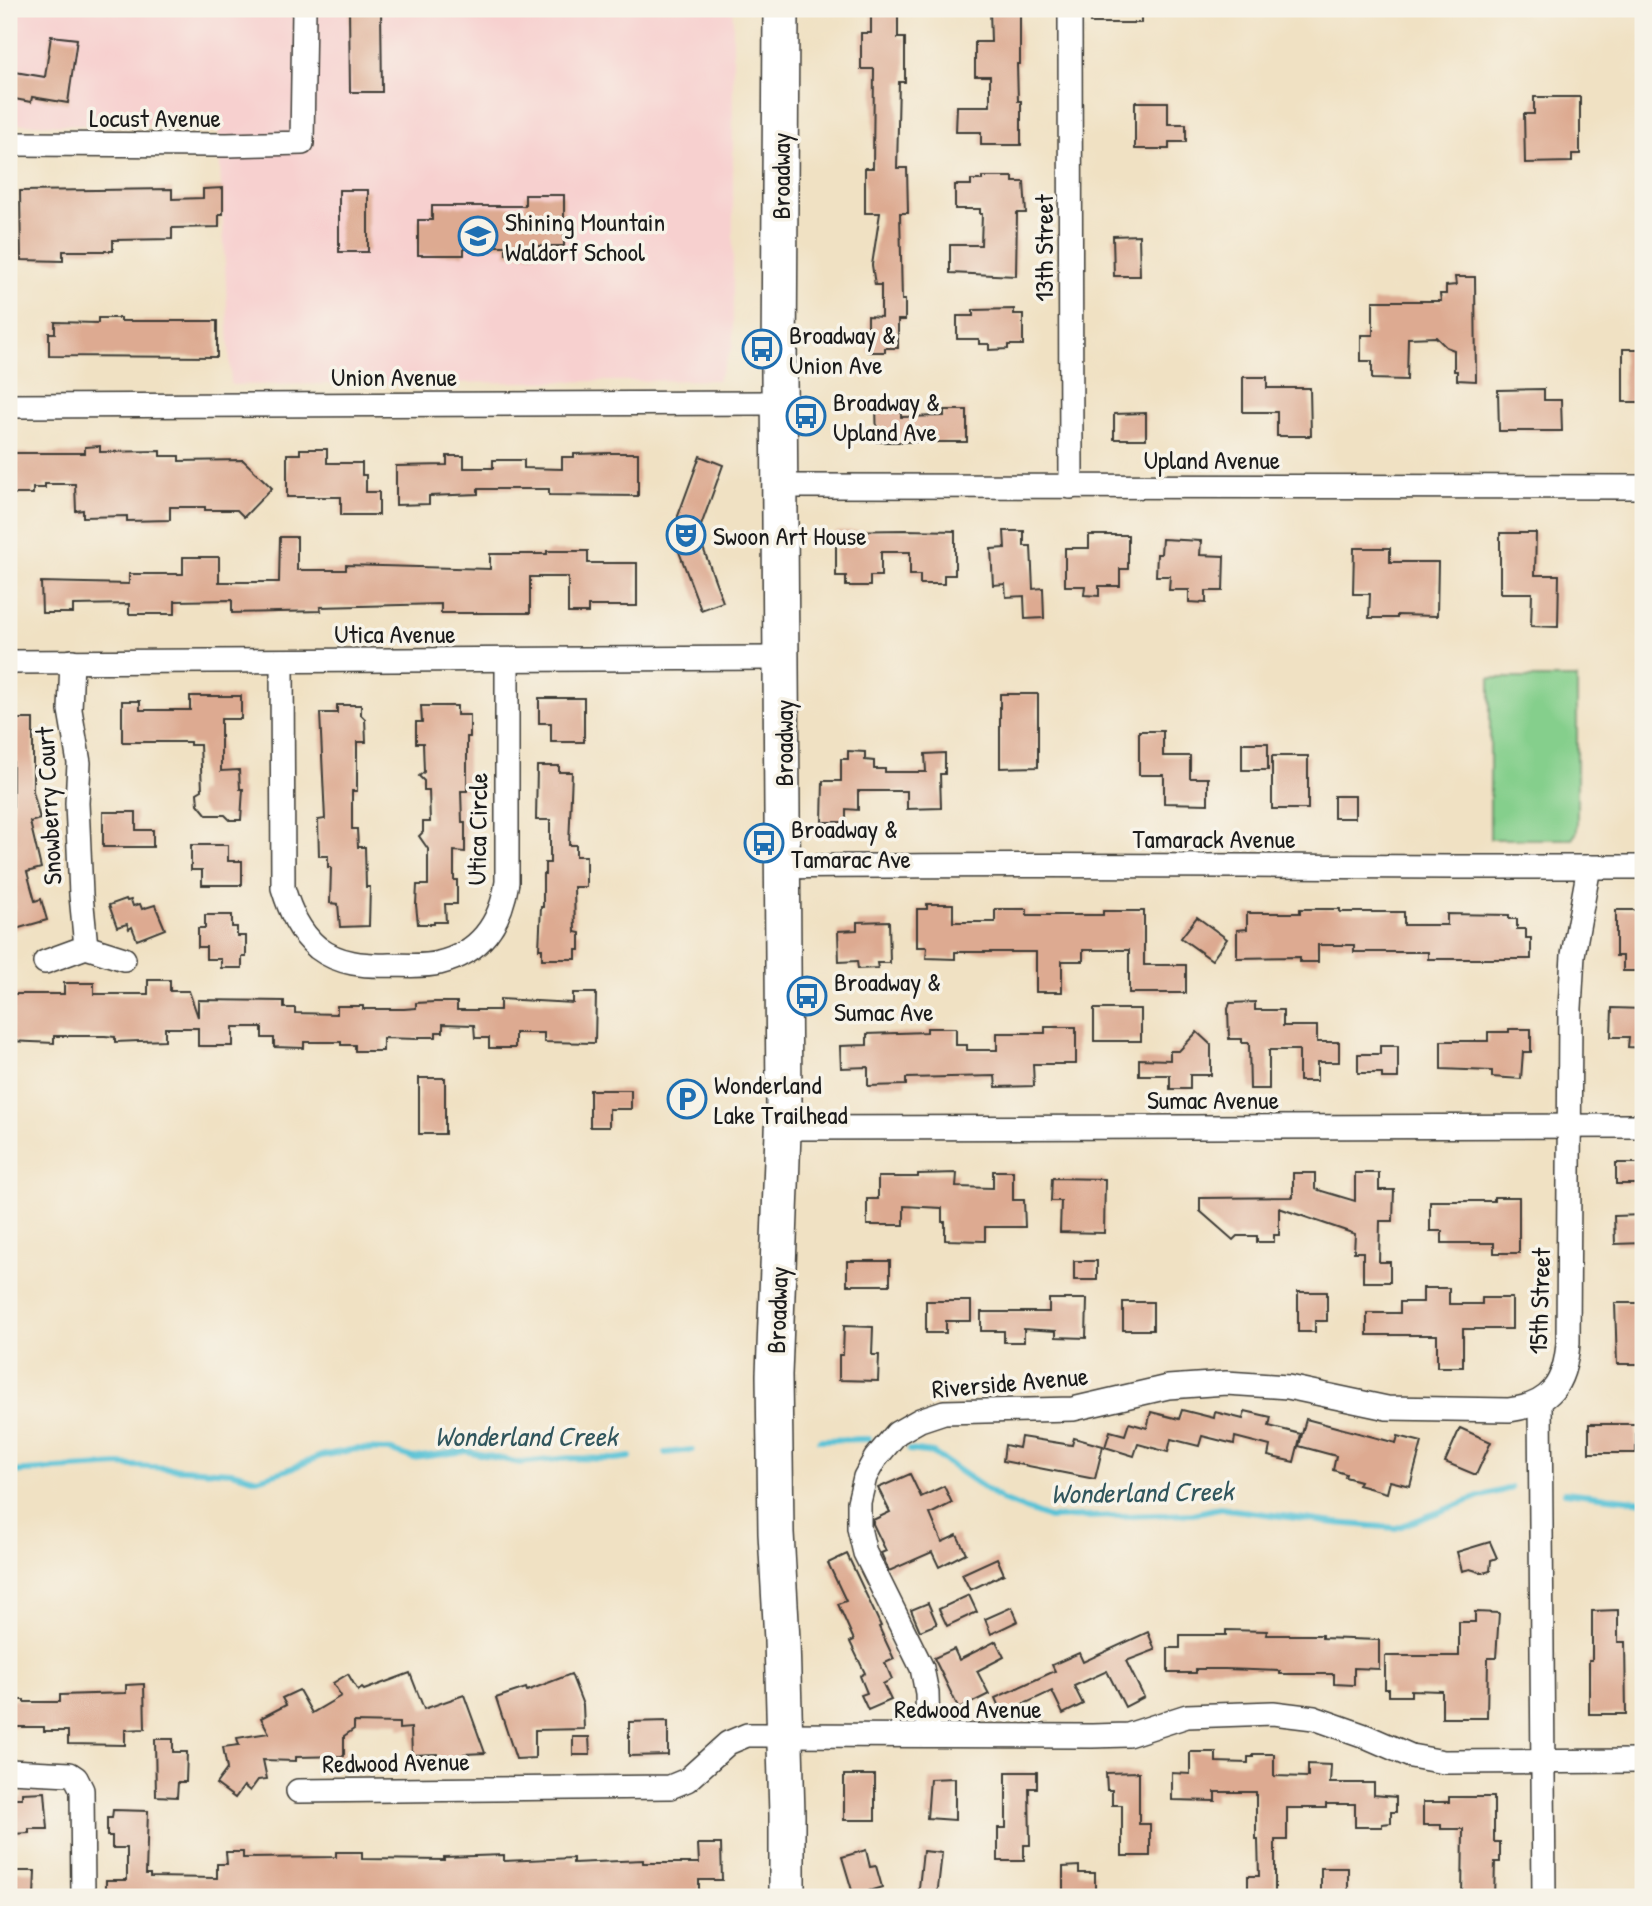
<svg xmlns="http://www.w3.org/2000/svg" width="1652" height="1906" font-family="'Patrick Hand',sans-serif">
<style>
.built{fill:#f7d0cf}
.green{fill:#85cf8c;stroke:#507654;stroke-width:2}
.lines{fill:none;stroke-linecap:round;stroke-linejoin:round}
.stream{stroke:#59c2d6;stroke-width:6}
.building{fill:#ddaa91}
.minor-casing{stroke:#3c3a35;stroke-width:26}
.primary-casing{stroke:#3c3a35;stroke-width:38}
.minor{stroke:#fff;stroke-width:23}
.primary{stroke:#fff;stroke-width:35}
.labels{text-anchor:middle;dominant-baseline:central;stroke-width:7;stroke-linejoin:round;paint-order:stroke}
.street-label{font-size:26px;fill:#1c1c1c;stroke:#f7f3e8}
.poi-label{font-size:26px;fill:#1c1c1c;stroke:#f7f3e8;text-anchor:start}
.water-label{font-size:28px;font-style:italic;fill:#31565d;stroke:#f7f3e8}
</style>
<rect width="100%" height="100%" fill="#f7f3e8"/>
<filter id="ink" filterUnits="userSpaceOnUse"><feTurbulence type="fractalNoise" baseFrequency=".0143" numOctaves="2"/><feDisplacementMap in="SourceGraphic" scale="14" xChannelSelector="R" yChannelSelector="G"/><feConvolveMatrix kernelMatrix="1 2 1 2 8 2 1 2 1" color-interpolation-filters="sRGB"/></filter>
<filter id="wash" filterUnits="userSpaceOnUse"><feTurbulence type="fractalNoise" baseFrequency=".00686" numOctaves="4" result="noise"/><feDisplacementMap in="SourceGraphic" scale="28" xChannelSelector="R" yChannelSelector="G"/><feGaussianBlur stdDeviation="1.57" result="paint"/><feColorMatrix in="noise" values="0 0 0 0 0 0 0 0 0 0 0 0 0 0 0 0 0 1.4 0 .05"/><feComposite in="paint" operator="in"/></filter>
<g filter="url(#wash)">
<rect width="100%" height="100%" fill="#f0e1c3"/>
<path class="built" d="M9,9H733V346L718,380L231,385L218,127L9,124Z"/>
<path class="green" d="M1490,678H1577V832L1572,839H1490Z"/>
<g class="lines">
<g class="stream">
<path d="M820,1440L868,1439"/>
<path d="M909,1450L933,1453L1002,1500L1049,1518L1192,1514L1219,1508L1335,1523L1396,1528L1476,1498L1511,1488"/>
<path d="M665,1453L692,1450"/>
<path d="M9,1472L119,1465L232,1472L257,1479L287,1470L321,1456L356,1449L389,1450L413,1458L466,1451L520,1463L568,1458L615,1459L630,1457"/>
<path d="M1565,1492L1643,1501"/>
</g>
</g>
<g id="blocks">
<g class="building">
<path d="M349,9H381L382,92H350Z"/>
<path d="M871,9H898V38H905V82H899L897,168H907L908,213H900L902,300H905V320H898V348H885V352H868V316L881,317V285H875L872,265L880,213H865V168H873L874,69H861V33H871Z"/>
<path d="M990,9H1020V64H1017L1018,101H1021V145H981V132H956L957,106H990V76H975V42H991Z"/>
<path d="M1091,9H1141V23H1090Z"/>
<path d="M51,36L77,39L68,103L32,97L31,102L9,98V71L45,77Z"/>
<path d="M1534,97H1580V154H1572V162L1525,163L1524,114H1534Z"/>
<path d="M1135,102H1168V124H1186V142H1169V149H1135Z"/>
<path d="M982,177H1013V182H1024L1026,213H1017L1016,276L950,273V245H981L982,214H980V209H955V185H971V180H982Z"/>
<path d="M223,188V214H219V227L172,228V239L113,240V251H63V261L21,260L20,191L172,189V199L203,198V189Z"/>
<rect x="339" y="190" width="29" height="62"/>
<path d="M525,195H564V246H535V254H506V246H464V255H418V220H432V206H525Z"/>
<path d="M1139,235L1140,276H1114L1113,236Z"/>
<path d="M1455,277H1475L1476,381L1457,380V371H1454V350L1446,347L1436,337L1408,338L1407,380L1372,379V361H1361V335H1373V301H1441L1440,294H1446V286L1456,285Z"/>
<path d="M1014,309V314H1023V345H1008V349L989,350V344H979V339H957V316H973V310Z"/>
<path d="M98,318H121V321H217V357L49,356V333H55V322L98,323Z"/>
<rect x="1623" y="349" width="20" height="53"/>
<path d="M1243,377H1267V388H1310L1311,436H1277V412H1243Z"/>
<path d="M1544,389V400H1561L1562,431H1499L1498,390Z"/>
<path d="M876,405H901V417L944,416V410H967V442H877Z"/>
<path d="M1146,413V439H1114V414Z"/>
<path d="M100,446V452L160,451V456H179V461L243,460L272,488L244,517L237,510H205V507H170V520L127,521V516L83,517V510L76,511L75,484H45V488H33V494H9V453H85V447Z"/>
<path d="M300,449H327V463H362V475H366V492H379V515H341V497H287V454H300Z"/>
<path d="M612,453H638V496L549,495V489H478V494L429,496V504L396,505V466L447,465V456H464V468H493V460H524V468L562,469V457H574V454Z"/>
<path d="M700,456L723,465L698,534L723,602L701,610L678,549V516Z"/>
<path d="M905,530L955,531V575H944V584H920V575H910V552H881V576H870V586H846V576H836V531Z"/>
<path d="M1004,531H1024V546H1031L1033,589L1043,588L1044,618L1025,619L1024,596L1006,597L1005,584L993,585L991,549L1005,548Z"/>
<path d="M1500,533H1536L1535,575H1559L1558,627L1531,626L1532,593H1500Z"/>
<path d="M1089,535H1128V569H1120V586H1099V596L1084,595L1085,586H1065V548H1089Z"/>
<path d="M280,537H297V570H346V565L490,569V554H547V551H588V563H637V606H588V613H568V577H530V613H441V604L320,607L321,611L232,613V600L175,601V614H129V604L73,605V613H42L41,582L129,584V574H183V557H219V582H279Z"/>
<path d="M1162,539L1201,541L1200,555L1224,556L1223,591H1206V603L1189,602V590H1169L1170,576H1156L1157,554H1161Z"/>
<path d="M1354,548H1390V562H1438L1437,616L1397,615V618H1369L1370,594H1353Z"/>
<path d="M1000,694H1038V767L1000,768Z"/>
<path d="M190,696H241V719H221V771L239,770L240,789H243L241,820H230L225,815H207L198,804L197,793L202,790L200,745H190V742H122V701H140V710H190Z"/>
<path d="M539,698H584V742H551V723H539Z"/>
<path d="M337,705H361V715L365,719L366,742H357V791H352V829H357L358,847H365L366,887H370L369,926L340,927L338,904L330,903L331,867H328V856H319L318,820L325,819L320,713H337Z"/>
<path d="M421,706H457V715H470V737H467V791H461L462,822H465V852L454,851V880H457V904H445L446,922H434V924H418L416,905L417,885H428V849L419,836L423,832V822H430L429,790H424V781L419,776L424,772L423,743H416V722H422Z"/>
<path d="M9,719H33V791L40,819L30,822L41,868L27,872L35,901L41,899L47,920L9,931V910L16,908L9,882V863L13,861L9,845V808L13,807V761H9Z"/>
<path d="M1139,731H1163V756H1190V778H1208V804L1164,803V775H1139Z"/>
<rect x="1242" y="743" width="26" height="27"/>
<path d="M848,751L865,752V760L874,761V769H885V772H926L925,754L945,753V774H940L941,808L907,809V791H858V810L846,809V822H822L823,781H841V759H848Z"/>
<rect x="1272" y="756" width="36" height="53"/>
<path d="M537,766H559V772H572L569,845H576V856H586V887H574L575,932L580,933V950H576V959H542V949H539L541,907H543V874H545V863H550V820H536Z"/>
<rect x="1334" y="796" width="21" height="22"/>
<path d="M103,812H136V830H153V847H103Z"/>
<path d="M191,845H228V861H242V885H202V870H191Z"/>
<path d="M126,899L127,901L131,900L133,906L140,904L142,909L155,905L165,929L137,940L132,927L129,929L127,924L117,927L109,905Z"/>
<path d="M927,904H953V922H995V909H1027V915H1103V911H1144V965H1186V993H1129V950H1083V961H1062V992H1036V952H955V959L926,958L927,947H917V909H927Z"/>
<path d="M1300,909H1340V912H1404V925H1447V914L1509,915V919H1517V929H1526V938H1531V959H1428V952H1354V945H1318V962H1300V957L1237,958V930L1247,929V913H1300Z"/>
<path d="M1616,910H1642L1643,971H1623V956H1616Z"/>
<path d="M205,915H232V927H237V936H246V957H242V968H221V959H206V947H198V928H205Z"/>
<path d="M1197,917L1227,939L1212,960L1181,938Z"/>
<path d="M889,921L890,963H877L878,968L858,969L857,961L839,962L838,931L857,930V922Z"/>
<path d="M148,980H170V991H189L198,1017V1000L284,1001V1008H295V1013L337,1014V1006H363V1009H404L416,1008V1003L435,1002H457V1010H500V999L573,1003V993H596L595,1043L544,1042V1033H515V1048H489V1038H475L474,1025L443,1024V1032H436V1037H418V1039L383,1038V1051H355V1045H341V1042H304V1048L274,1047V1038H262V1027H233V1046H198V1028H165V1040L115,1042V1037L105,1036H54V1043L9,1041V994H64V983H94V994H148Z"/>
<path d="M1255,1002V1010H1283V1026H1317V1042H1339V1062H1317V1081H1299V1050H1269V1089H1250L1249,1043H1242V1039H1229L1228,1009L1230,1003Z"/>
<path d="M1612,1008L1643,1009V1048L1628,1047L1629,1037H1611Z"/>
<rect x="1094" y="1009" width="47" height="32"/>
<path d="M1045,1027H1076V1064H1033L1034,1086L996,1087L995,1076L906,1078V1085L868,1086V1067L841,1068L840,1046L867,1045V1034L927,1032V1028H956V1045H967V1050H997V1033H1045Z"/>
<path d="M1509,1029H1531V1052H1523L1521,1079L1492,1077V1071L1441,1069V1041H1488V1032H1509Z"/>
<path d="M1197,1032L1211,1045V1075H1190V1089H1170V1075H1139V1059L1170,1060V1051H1179Z"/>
<path d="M1380,1046H1398V1078H1382V1073H1358V1054H1380Z"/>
<rect x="419" y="1078" width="26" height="56"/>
<path d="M590,1090H631V1109H609V1127H590Z"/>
<rect x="1616" y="1163" width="27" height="21"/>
<path d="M993,1171H1013V1200H1024L1025,1227H985V1241L945,1240V1222H942V1208L904,1206V1225H867V1199H878V1177H918V1174L957,1173L956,1187L993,1188Z"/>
<path d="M1293,1173H1315V1189L1355,1201V1173H1379V1190H1394L1393,1221H1380L1379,1262H1390V1282H1363V1252H1354L1355,1234L1279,1208V1235H1274V1242H1257V1236H1237L1233,1240L1200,1211V1198L1293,1197Z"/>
<path d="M1052,1178L1105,1179L1104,1233L1060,1232L1061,1201H1051Z"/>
<path d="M1494,1197H1519V1253H1494V1243H1442V1231H1430V1201H1494Z"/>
<path d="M1643,1215V1243L1615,1244L1614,1216Z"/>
<rect x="847" y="1261" width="43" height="24"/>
<rect x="1074" y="1261" width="23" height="19"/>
<path d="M1423,1288H1449V1304H1482V1298H1512V1329H1463V1367H1437V1335H1367V1313H1400V1302H1423Z"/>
<path d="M1298,1292H1327V1321H1315V1332H1298Z"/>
<path d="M1049,1299H1087L1086,1338L1056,1337V1331L1024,1329V1342H1004V1331H981V1312H1049Z"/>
<path d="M926,1301H971V1321H946V1333H926Z"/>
<rect x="1123" y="1302" width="30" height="28"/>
<path d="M1615,1303H1643V1364H1617Z"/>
<path d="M844,1326L873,1327L872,1355H879L878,1381L839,1380V1355H843Z"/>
<path d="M1182,1410L1214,1418L1215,1412L1243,1419L1245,1411L1271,1417L1269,1426L1301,1434L1294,1462L1268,1456L1270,1446L1235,1437L1234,1444L1202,1436L1199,1446L1171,1439L1168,1452L1138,1444L1134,1456L1105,1447L1110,1431L1125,1435L1129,1423L1147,1428L1151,1412L1179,1419Z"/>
<path d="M1306,1419L1396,1443L1398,1436L1422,1442L1410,1486L1390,1481L1387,1493L1358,1485L1360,1481L1345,1477L1346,1474L1333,1470L1336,1456L1299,1446Z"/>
<rect x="1589" y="1424" width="47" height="29"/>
<path d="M1460,1428L1491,1442L1476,1475L1445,1462Z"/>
<path d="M1021,1437L1072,1445L1074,1438L1103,1446L1095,1479L1003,1461L1005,1445L1019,1448Z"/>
<path d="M910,1474L921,1497L944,1486L952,1503L930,1514L942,1542L957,1535L966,1553L939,1567L932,1552L889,1571L881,1553L886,1551L873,1524V1520L890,1512L878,1488Z"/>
<path d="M1490,1542L1497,1558L1491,1560L1490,1571L1483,1573L1470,1569L1462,1571L1457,1552Z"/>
<path d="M847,1554L881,1626L879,1627L894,1659L885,1663L892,1679L883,1684L891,1700L868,1710L861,1695L867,1693L860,1676L865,1673L850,1642L854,1640L838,1604L846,1601L828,1563Z"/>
<path d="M997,1558L1004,1574L970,1590L962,1574Z"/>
<path d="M969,1595L977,1612L947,1626L939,1609Z"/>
<path d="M928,1603L937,1624L920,1631L911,1610Z"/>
<path d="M1012,1607L1018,1621L991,1634L985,1619Z"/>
<path d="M1618,1610V1642H1625L1626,1714H1589V1660H1592V1611Z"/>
<path d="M1475,1612L1499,1613L1496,1658H1488L1487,1718H1442V1691L1411,1690V1696H1389V1689H1385V1656H1459V1622H1475Z"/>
<path d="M1226,1630L1267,1631L1266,1635H1322V1638L1379,1640V1669L1354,1668V1685L1334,1684V1674H1280V1671L1225,1669H1196V1673H1168V1648H1180V1635H1226Z"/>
<path d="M1148,1632L1155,1650L1126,1661L1144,1697L1125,1707L1107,1671L1074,1686L1083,1704L1063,1714L1052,1691L1002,1714L995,1698L1055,1671L1052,1665L1079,1653L1083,1662Z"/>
<path d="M996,1641L1004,1657L977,1671L989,1694L959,1709L934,1658L954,1649L959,1660Z"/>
<path d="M410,1673L424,1709L464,1695L485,1753L464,1754V1759L438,1760L437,1754L412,1755L411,1728L399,1729V1723L354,1722V1729L344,1736V1756L296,1757V1761L263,1760L267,1779L258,1780L250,1791L244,1786L235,1798L216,1784L227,1769L223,1747L239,1745L237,1738L269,1733L261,1718L286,1705L282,1698L299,1690L312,1713L341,1696L333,1683L348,1674L358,1691L362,1688L364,1690Z"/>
<path d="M571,1674L583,1705L584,1729L535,1730V1758L516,1759L496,1698L526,1688L527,1691Z"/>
<path d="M144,1684L145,1729L125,1730V1745L68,1744V1731H44V1727H9V1700H24V1702H60V1695L126,1693V1685Z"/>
<path d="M668,1721V1755L629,1756V1722Z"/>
<path d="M573,1737H589L590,1755H573Z"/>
<path d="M155,1739H173V1752H187L186,1782H178L177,1797L156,1796Z"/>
<path d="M1190,1752H1216V1762L1248,1763V1757H1253V1754H1274V1776L1308,1777V1764L1331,1765L1330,1783H1374V1795L1396,1797V1812H1391V1823L1382,1824V1827H1355V1804H1326V1808H1287V1840H1275V1897H1248V1876H1259L1258,1840H1256V1792H1215V1801L1172,1800V1773L1190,1774Z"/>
<path d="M1006,1772H1037V1788H1029L1030,1845H1024V1861H998V1828H1006Z"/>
<path d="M1139,1772V1824H1150V1856H1122V1805H1112V1790H1107L1106,1773Z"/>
<rect x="844" y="1775" width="31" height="45"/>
<path d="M955,1778V1820L927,1818L930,1779Z"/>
<path d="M45,1792L48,1829H29V1833L12,1834V1828H9V1798H22V1793Z"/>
<path d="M1449,1797H1494V1842H1500V1862H1495L1494,1897H1462L1463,1829H1441V1825H1423V1802H1449Z"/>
<path d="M113,1810L148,1811L146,1874H150V1877L217,1878V1864H227L226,1852H243V1858L336,1857V1852H362V1859L444,1860V1857L504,1855V1861L573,1858V1863L643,1860V1863H699L698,1844H721L722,1880H699V1897H493V1894L437,1897H106V1880H127V1848H112V1836H107V1818H112Z"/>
<path d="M866,1850L870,1867L876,1866L882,1887L869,1891L871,1897H854L842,1857Z"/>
<path d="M923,1851L942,1853L937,1897H918Z"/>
<path d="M1079,1866V1873H1095V1896H1063V1867Z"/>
<rect x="1321" y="1868" width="27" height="26"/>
<path d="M10,1871H35L34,1897H9Z"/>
</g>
</g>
</g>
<g filter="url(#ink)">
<use href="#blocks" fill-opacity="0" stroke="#3c3a35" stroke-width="2"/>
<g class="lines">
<defs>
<g id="minor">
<path d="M1070,9L1071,487"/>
<path d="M9,144L227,145L302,143L304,9"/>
<path d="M9,406L779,403"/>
<path d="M780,486L1643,487"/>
<path d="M282,661L283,888C290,911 299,932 318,948C339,964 365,966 390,965C406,965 424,967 439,963C481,953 501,922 507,882V661"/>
<path d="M9,662C267,659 524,661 782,658"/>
<path d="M784,867C1070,863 1357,868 1643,867"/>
<path d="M86,947L124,959"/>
<path d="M45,962L86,947L81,895L77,803L79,763L70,710L72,661"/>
<path d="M783,1128L1643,1126"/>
<path d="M1540,1402L1544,1897"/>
<path d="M928,1735L927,1693L922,1668L865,1553L859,1528V1502L865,1477L875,1459L897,1433L920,1420L944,1412L1073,1409L1168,1387L1226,1383L1288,1387L1387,1408L1509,1410C1551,1405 1565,1383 1568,1343L1570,1008L1573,955L1589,867"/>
<path d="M9,1771L70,1774L76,1778L82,1790L83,1897"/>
<path d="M298,1791L670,1787L687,1780L728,1743L747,1735L1092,1736L1128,1735L1187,1716L1273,1713L1314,1718L1365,1736L1411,1756L1444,1762L1643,1761"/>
</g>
<path id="primary" d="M781,9L779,373L784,1106L774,1375L776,1533L782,1640L787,1815V1897"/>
</defs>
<use href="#minor" class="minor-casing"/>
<use href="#primary" class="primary-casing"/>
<use href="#minor" class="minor"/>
<use href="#primary" class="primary"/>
</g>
</g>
<defs>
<symbol id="school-ring" viewBox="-11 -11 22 22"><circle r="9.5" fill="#f7f3e8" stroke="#1f6fb2" stroke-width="1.5"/><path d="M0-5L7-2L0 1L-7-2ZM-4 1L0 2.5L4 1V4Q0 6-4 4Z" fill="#1f6fb2"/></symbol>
<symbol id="bus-ring" viewBox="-11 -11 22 22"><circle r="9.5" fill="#f7f3e8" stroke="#1f6fb2" stroke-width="1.5"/><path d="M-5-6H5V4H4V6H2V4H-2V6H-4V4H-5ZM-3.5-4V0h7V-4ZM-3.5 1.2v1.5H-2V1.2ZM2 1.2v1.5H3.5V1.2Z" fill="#1f6fb2"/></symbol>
<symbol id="theatre-ring" viewBox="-11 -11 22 22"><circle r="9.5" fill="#f7f3e8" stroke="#1f6fb2" stroke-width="1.5"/><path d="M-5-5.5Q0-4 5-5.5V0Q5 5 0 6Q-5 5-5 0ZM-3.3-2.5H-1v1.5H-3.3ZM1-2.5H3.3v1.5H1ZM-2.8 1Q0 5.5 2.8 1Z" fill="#1f6fb2"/></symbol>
<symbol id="parking-ring" viewBox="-11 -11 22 22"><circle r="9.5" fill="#f7f3e8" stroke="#1f6fb2" stroke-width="1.5"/><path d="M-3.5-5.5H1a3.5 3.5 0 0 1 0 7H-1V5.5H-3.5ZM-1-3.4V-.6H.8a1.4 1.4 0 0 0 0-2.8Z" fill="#1f6fb2"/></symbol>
</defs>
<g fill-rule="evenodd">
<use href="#school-ring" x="456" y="214" width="44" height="44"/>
<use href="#bus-ring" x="740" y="327" width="44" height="44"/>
<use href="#bus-ring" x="784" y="394" width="44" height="44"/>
<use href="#theatre-ring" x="664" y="513" width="44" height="44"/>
<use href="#bus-ring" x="742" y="821" width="44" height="44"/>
<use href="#bus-ring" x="785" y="974" width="44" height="44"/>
<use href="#parking-ring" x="665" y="1077" width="44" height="44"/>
</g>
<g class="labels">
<g class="street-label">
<text x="155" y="117">Locust Avenue</text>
<text transform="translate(780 176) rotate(-90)">Broadway</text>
<text transform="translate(1043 248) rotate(-90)">13th Street</text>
<text x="394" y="376">Union Avenue</text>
<text x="1212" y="459">Upland Avenue</text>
<text x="395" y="633">Utica Avenue</text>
<text transform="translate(783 743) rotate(-90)">Broadway</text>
<text transform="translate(48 806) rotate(-93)">Snowberry Court</text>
<text transform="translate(477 829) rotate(-89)">Utica Circle</text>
<text x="1214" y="838">Tamarack Avenue</text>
<text x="1213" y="1099">Sumac Avenue</text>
<text transform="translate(1539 1301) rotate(-88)">15th Street</text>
<text transform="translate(777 1310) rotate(-88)">Broadway</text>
<text transform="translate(1010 1382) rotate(-5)">Riverside Avenue</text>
<text x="968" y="1708">Redwood Avenue</text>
<text transform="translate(396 1762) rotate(-1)">Redwood Avenue</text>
</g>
<g class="poi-label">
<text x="505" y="221">Shining Mountain<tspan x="505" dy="30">Waldorf School</tspan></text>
<text x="789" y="334">Broadway &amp;<tspan x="789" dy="30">Union Ave</tspan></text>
<text x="833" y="401">Broadway &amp;<tspan x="833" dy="30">Upland Ave</tspan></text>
<text x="713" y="535">Swoon Art House</text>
<text x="791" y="828">Broadway &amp;<tspan x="791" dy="30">Tamarac Ave</tspan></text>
<text x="834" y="981">Broadway &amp;<tspan x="834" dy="30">Sumac Ave</tspan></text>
<text x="714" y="1084">Wonderland<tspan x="714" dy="30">Lake Trailhead</tspan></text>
</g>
<g class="water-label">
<text x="526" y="1436">Wonderland Creek</text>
<text transform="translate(1142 1492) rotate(-1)">Wonderland Creek</text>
</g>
</g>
<rect width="1652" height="1906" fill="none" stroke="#f7f3e8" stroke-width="35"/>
</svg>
